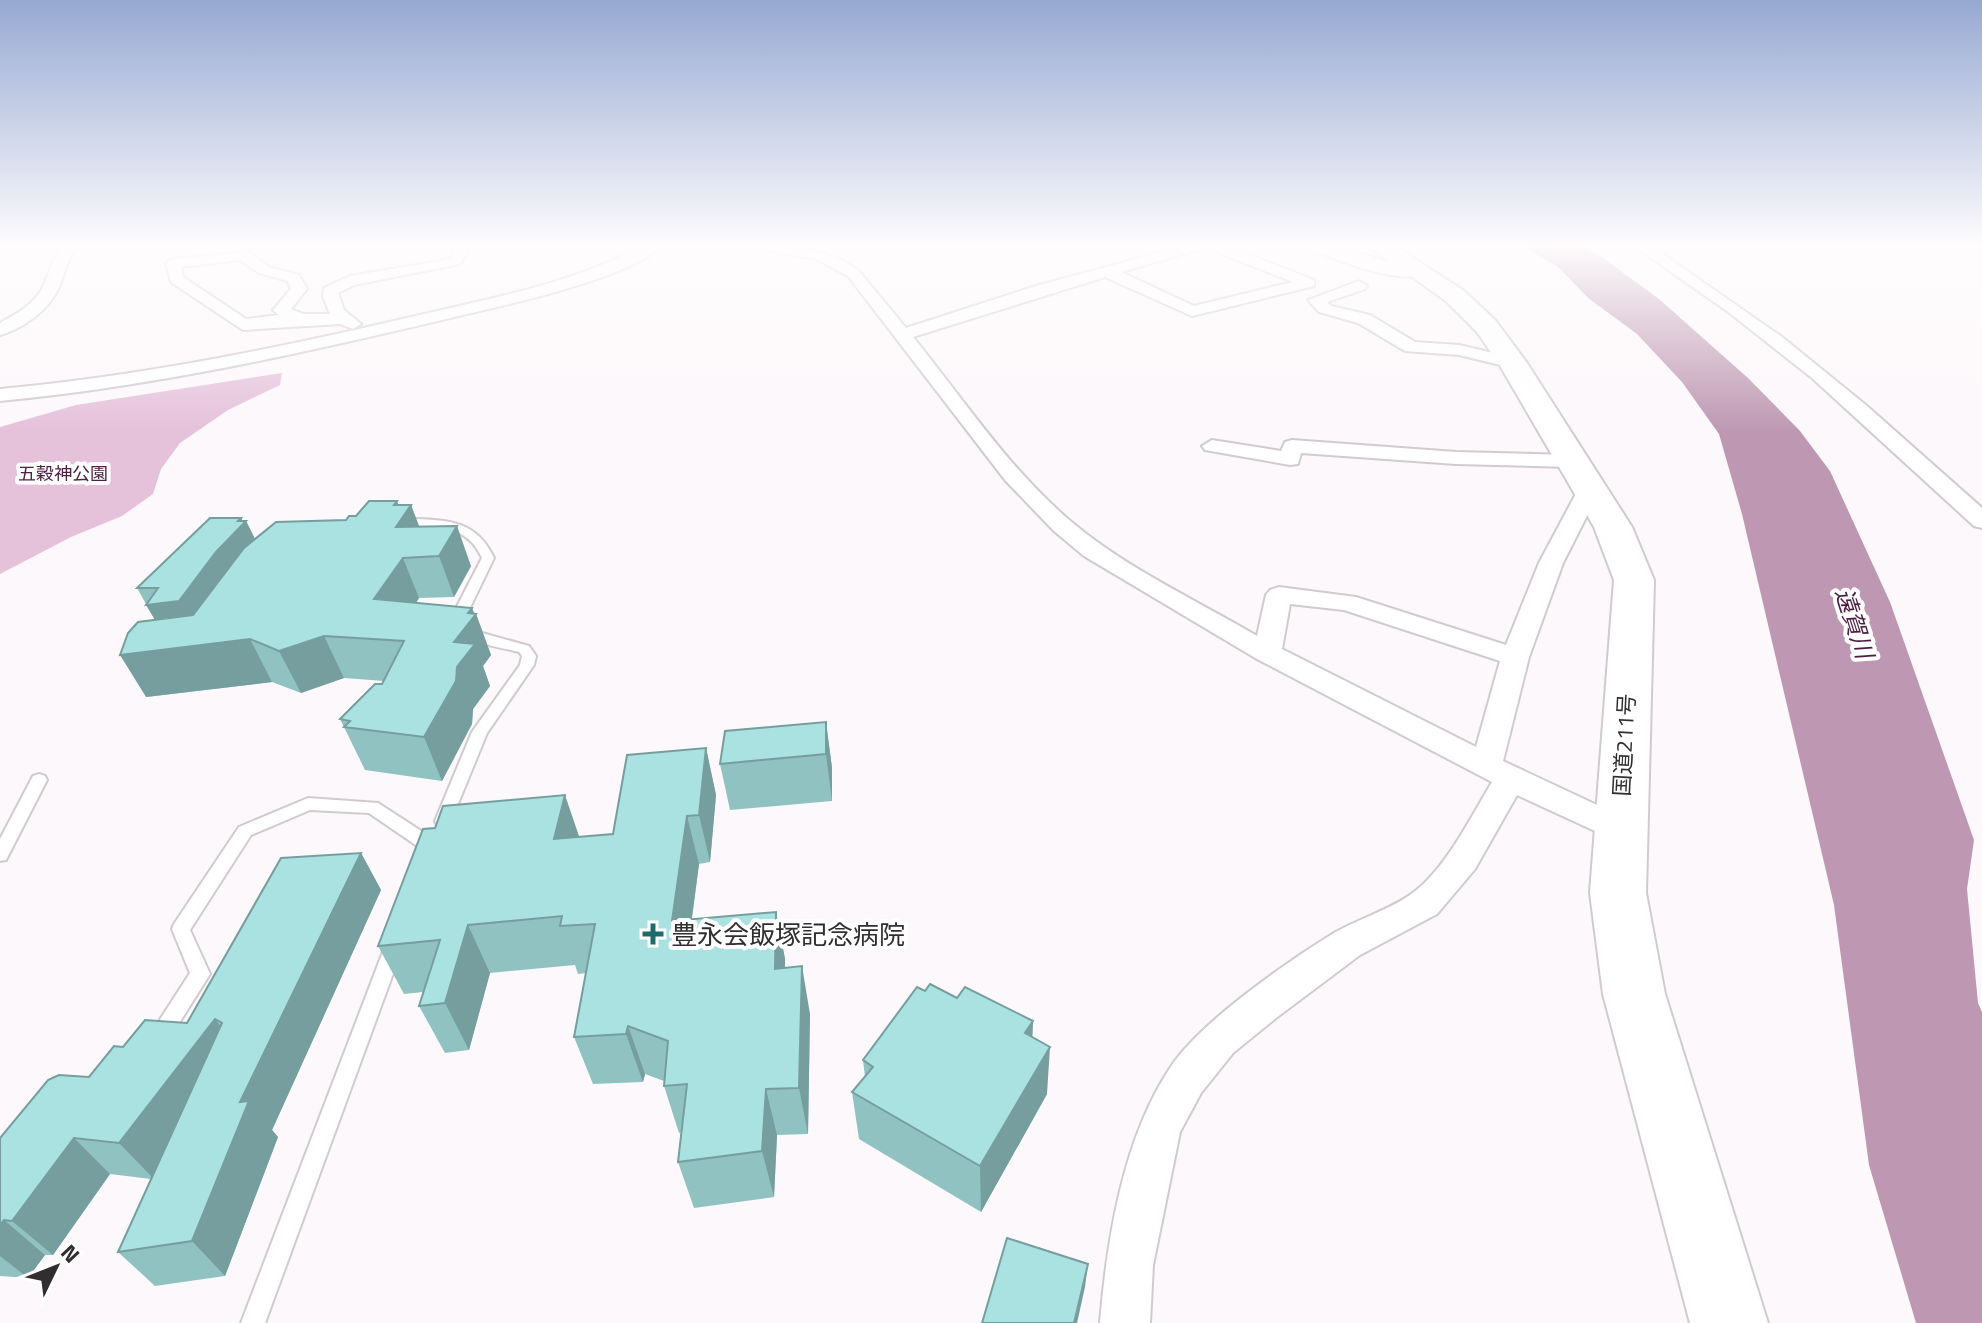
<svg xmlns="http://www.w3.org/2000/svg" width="1982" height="1323" font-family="'Titillium Web','Noto Sans JP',sans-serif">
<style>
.green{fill:#e5c1da}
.water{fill:#be98b2}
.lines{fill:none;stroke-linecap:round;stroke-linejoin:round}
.lane-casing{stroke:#d1cbcf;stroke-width:4}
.street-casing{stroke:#d1cbcf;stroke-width:4}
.secondary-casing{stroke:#d1cbcf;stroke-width:4}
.highway-casing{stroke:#d1cbcf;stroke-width:4}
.lane{fill:#fff;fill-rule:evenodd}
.street{fill:#fff;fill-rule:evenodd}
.secondary{fill:#fff;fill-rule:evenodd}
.highway{fill:#fff;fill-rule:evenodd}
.wall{fill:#91c2c2}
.shaded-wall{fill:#769e9e}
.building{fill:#a9e2e1;stroke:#769e9e;stroke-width:2}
.poi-dot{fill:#1e6b6b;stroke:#fff;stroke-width:3}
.labels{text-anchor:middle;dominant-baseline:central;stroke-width:8;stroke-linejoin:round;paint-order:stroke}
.far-park-label{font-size:18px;fill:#502044;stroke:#fff}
.street-label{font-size:22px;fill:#302e2f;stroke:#fff}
.water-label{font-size:24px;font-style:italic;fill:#4c1d41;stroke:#fff}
.near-poi-label{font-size:26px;fill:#302e2f;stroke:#fff;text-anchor:start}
</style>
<rect width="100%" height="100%" fill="#fdf8fb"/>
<path class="green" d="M282,373L280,385L228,410L180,443L161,469L153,494L122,516L71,537L0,574V427L76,405Z"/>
<path class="water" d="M1522,246H1584L1603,258L1659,299L1748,378L1800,431L1830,471L1890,602L1974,840L1967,889L1978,1003L1982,1012V1323H1916L1869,1165L1834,905L1742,514L1719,434L1682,382L1637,334L1588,298L1557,266Z"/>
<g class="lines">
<defs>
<g id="lane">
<path d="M414,519C451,520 477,522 494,558L466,616L467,624L475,631L529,646L536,656L534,665L487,733L451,821L449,825L443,827L437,825L435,821L472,732L520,665L522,656L519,652C497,646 455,643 452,616L482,558C470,531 448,527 421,526C411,526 403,528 395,523L401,519Z"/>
<path d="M39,774L45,776L47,780L6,860L0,861V839L33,776Z"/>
<path d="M308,798L378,803L438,842L441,847L438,852L432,853L426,852L369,813L310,810L251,835L190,930L210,974L166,1044L159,1047L152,1044L149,1038L152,1032L190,973L172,929L174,924L239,827Z"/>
<path d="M393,941L400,944L402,949L265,1323H241L384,949L386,944Z"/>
</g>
<g id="street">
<path d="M62,246H77C67,259 65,272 59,287C50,309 23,329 0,335V323C16,314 35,304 43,287C50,272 52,259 62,246Z"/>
<path d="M458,246H472L460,264L354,285L338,293L344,310L361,324L353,329L340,324L243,330L171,282L166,263L173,259L248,252L269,267L299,275L307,289L291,309L303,314H330L323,297L324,288L350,276L440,261L450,258ZM240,260L259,273L288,281L291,289L273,310L279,315L246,319L183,277L181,267Z"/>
<path d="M643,246H661C629,278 514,303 467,314C312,351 159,386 0,401V389C144,376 284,347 424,314C498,297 575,282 643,246Z"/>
<path d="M756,246C793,246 826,248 858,270L906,328L1036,286L1184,246H1227L1314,280V286L1192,316L1105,277L913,337C964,400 1011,472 1074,524C1128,569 1196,600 1257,636L1266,595L1270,590L1279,587L1356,597L1506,645L1539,563L1579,488L1590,481L1601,488L1563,563L1529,657L1503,761L1631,821L1636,830L1631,839L1619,842L1517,795L1475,869L1437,914L1360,955L1276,1018L1233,1053L1201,1093L1180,1132L1153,1265L1150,1323H1100C1107,1239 1123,1139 1170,1068C1200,1022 1287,962 1334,933C1358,919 1387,911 1410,895C1444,872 1471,817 1492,782L1257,659L1084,556L1054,531L1005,480L848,276L816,259L763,250ZM1208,247L1209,249L1293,282L1194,306L1121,272ZM1290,604L1344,610L1500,661L1476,747L1282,649Z"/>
<path d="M1634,246H1651L1782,337L1867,406L1982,508V528L1974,526L1812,378L1727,311Z"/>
<path d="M1359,281L1367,286L1365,289L1327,302L1331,306L1370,315L1415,342L1459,345L1519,359L1522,363L1513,368L1459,355L1405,351L1358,323L1319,312L1308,300Z"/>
<path d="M1212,440L1281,451L1285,442L1292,440L1456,452L1572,455L1583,461L1572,467L1456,464L1301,453L1298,464L1290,465L1205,450L1202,446Z"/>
</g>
<path id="secondary" d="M1308,246H1339L1384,261L1423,265L1426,270C1409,290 1333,258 1311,250Z"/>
<path id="highway" d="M1369,246H1395L1464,291L1495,320L1527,363L1632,527L1654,580L1646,893L1665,994L1768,1323H1690L1603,994L1590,893L1614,580L1594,527L1499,364L1477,332L1446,301Z"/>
</defs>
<use href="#lane" class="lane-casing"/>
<use href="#street" class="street-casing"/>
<use href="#secondary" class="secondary-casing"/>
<use href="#highway" class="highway-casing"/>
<use href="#lane" class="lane"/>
<use href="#street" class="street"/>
<use href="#secondary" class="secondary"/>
<use href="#highway" class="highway"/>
</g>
<g class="wall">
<path d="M399,505H411L419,527L471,566L454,597L419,598L416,603L476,614L491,655L483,666L490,686L473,709L472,724L442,781L365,770L340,719L382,684L384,681L344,678L301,693L272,682L146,697L155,620L137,588L243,521H246L255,539L346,520Z"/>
<path d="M826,722L832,768V801L730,810L720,764Z"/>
<path d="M706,748L716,795L710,862L699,864L692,919L776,912L785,959V968L810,1014L808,1134L777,1135L774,1197L694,1208L678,1162L681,1132L679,1133L664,1086V1081L645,1074L643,1082L593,1084L574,1037L586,973L578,974L575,965L490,973L469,1050L445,1053L419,1006L423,992L404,994L378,946L579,837L613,834Z"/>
<path d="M361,853L381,890L272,1130L278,1137L225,1276L155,1286L118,1252L151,1179L110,1174L53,1255H45L28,1278L0,1276V1138L89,1077L123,1047L187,1023Z"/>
<path d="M957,998L1033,1021L1032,1037L1047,1094L981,1212L859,1139L852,1092L865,1077L863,1060Z"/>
</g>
<g class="shaded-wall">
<path d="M397,501L403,517L411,505L426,544L396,527L394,505Z"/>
<path d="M241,518L244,523L246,521L267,563L250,639L272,682L146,697L120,655L172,648L146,605Z"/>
<path d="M457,526L471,566L454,597L439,556Z"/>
<path d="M403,558L419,598L391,640L374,599Z"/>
<path d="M472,608L475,615L476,614L491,655L483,666L490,686L473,709L472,724L442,781L424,737L454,642L468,613Z"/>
<path d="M324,636L344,678L301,693L279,651Z"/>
<path d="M826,722L832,768V801L826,754Z"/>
<path d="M706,748L716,795L710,862L699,815Z"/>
<path d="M565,795L581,842L554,839Z"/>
<path d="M687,816L699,864L685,968L672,921Z"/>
<path d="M361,853L381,890L272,1130L278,1137L225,1276L192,1241L240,1102Z"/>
<path d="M776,912L785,959V1016L775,969Z"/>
<path d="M468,925L490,973L469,1050L445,1003Z"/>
<path d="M802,966L810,1014L808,1134L799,1088Z"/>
<path d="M215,1019L243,1056L154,1179L119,1143Z"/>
<path d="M1033,1021L1031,1069L1025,1033Z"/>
<path d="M628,1026L645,1074L643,1082L626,1034Z"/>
<path d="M1050,1047L1047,1094L981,1212L980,1166Z"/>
<path d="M766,1089L777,1135L774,1197L762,1151Z"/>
<path d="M74,1138L110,1174L53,1255L12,1221Z"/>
<path d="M4,1220L45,1255L28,1278L0,1256V1225Z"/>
<path d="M1088,1264L1085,1287L1077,1323H1074Z"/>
</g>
<g class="building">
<path d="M369,501H397L394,505H411L396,527L457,526L439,556L403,558L374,599L472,608L468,613L476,614L454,642L475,644L457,667L456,681L424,737L344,727L350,721L340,719L375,684H382L404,641L324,636L279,651L250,639L120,655L128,633L138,622L193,615L244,548L276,522L346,520L349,516H356Z"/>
<path d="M210,518H241L238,521H246L216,552L179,601L146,605L158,588H137Z"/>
<path d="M826,722V754L720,764L725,731Z"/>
<path d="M706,748L699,815L687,816L672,921L776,912L775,969L802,966L799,1088L766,1089L762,1151L678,1162L687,1084L664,1086L668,1041L628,1026L626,1034L574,1037L595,924L560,926L562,916L468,925L445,1003L419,1006L440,940L378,946L423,829L435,828L443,806L565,795L554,839L613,834L627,755Z"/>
<path d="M361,853L240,1102L249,1101L192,1241L118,1252L222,1023L215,1019L119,1143L74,1138L12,1221L4,1220L0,1225V1138L48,1080L59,1075L89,1077L114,1046L123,1047L145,1020L187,1023L281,858Z"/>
<path d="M930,984L957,998L965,987L1033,1021L1025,1033L1050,1047L980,1166L852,1092L873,1067L863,1060L917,987L925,991Z"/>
<path d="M1007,1238L1088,1264L1074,1323H982Z"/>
</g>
<linearGradient id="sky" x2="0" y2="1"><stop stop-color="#97a9d2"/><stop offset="0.57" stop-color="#fefcfd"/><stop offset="1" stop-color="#fefcfd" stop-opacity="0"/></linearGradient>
<rect width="1982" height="431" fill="url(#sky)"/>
<path class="poi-dot" d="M649 922h8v8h8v8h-8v8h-8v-8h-8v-8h8z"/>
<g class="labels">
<g class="far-park-label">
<text x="63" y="473">五穀神公園</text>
</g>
<g class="street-label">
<text transform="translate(1624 745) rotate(-87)">国道211号</text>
</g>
<g class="water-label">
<text transform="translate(1855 623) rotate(72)">遠賀川</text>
</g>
<g class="near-poi-label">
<text x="671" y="934">豊永会飯塚記念病院</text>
</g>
</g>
<g transform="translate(56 1267) rotate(47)" stroke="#ffffff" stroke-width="6" paint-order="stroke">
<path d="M0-6L14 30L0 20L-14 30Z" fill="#302e2f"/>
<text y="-12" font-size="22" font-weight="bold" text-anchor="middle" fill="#302e2f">N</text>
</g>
</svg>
